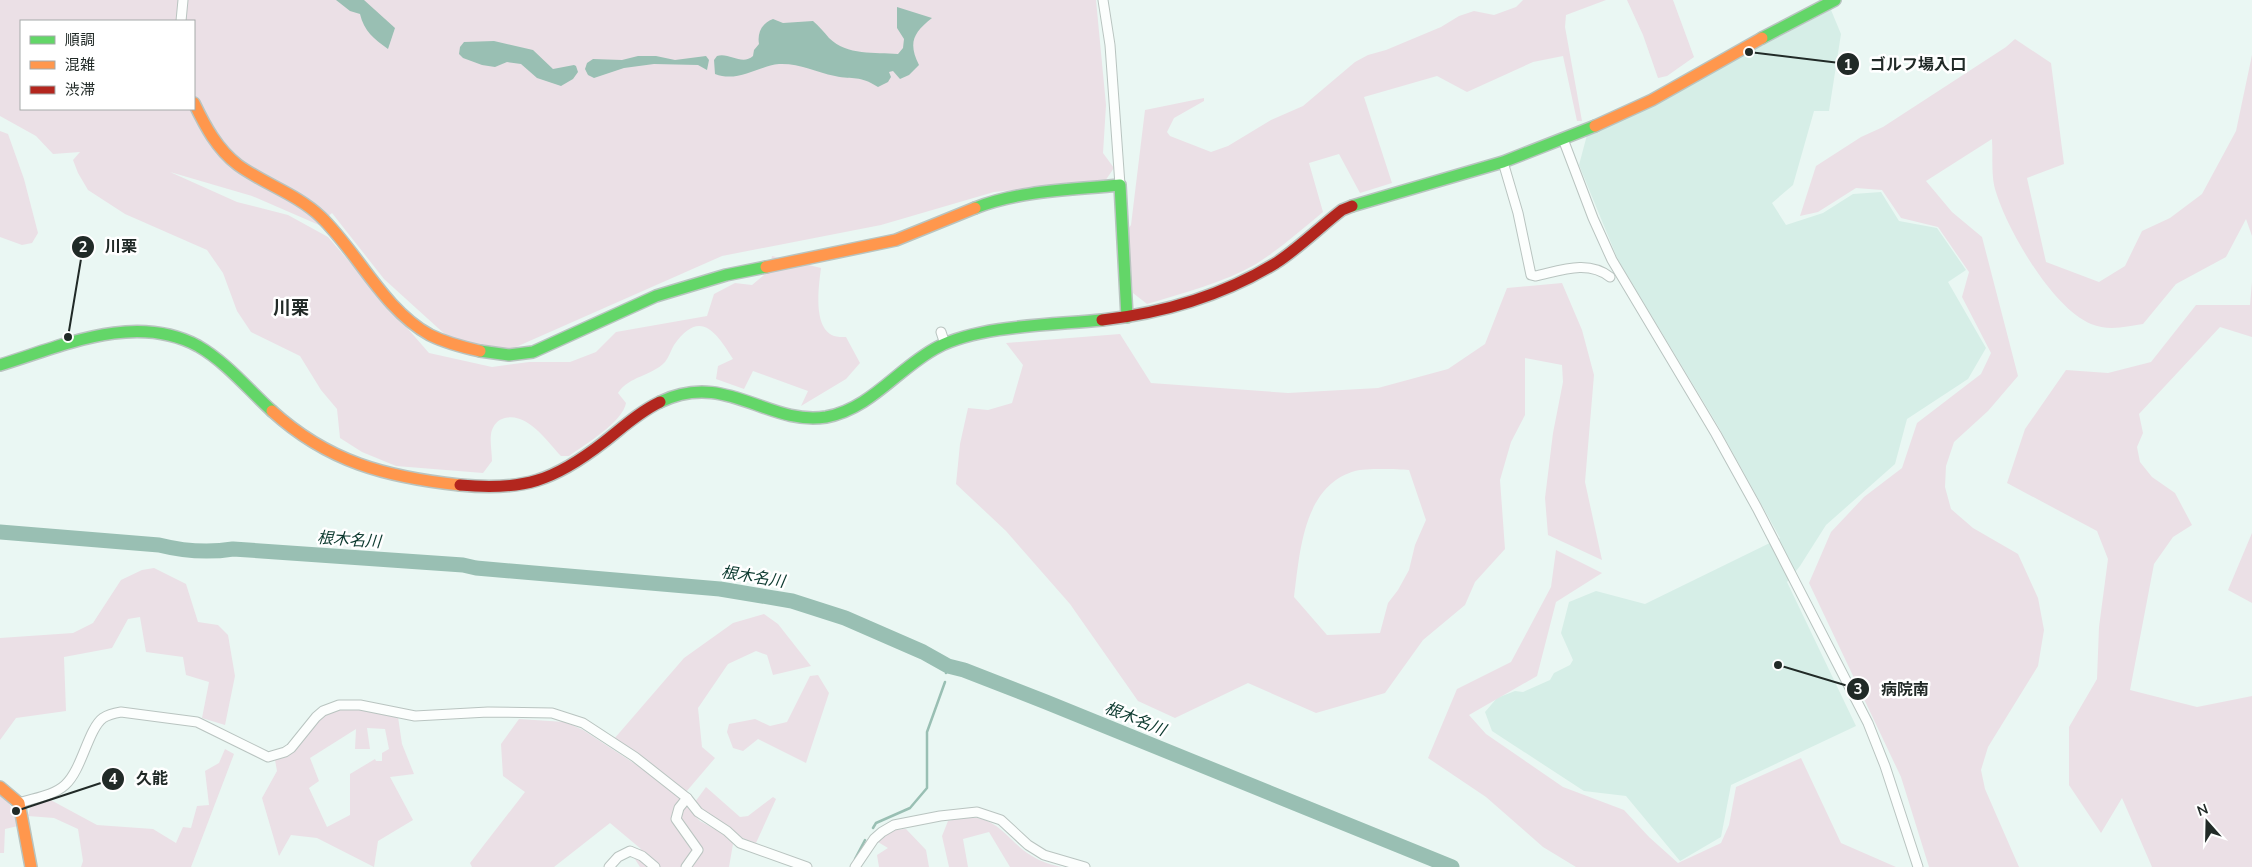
<svg xmlns="http://www.w3.org/2000/svg" width="2252" height="867" font-family="'Nunito Sans','Noto Sans JP',sans-serif">
<style>
.built{fill:#d6eee7}
.green{fill:#ebe0e6;fill-rule:evenodd}
.water{fill:#99bfb3}
.lines{fill:none;stroke-linecap:round;stroke-linejoin:round}
.stream{stroke:#99bfb3;stroke-width:2.5}
.river{stroke:#99bfb3;stroke-width:15}
.street-casing{stroke:#b9c4c0;stroke-width:11}
.fast-casing{stroke:#b9c4c0;stroke-width:14}
.slow-casing{stroke:#b9c4c0;stroke-width:14}
.jam-casing{stroke:#b9c4c0;stroke-width:14}
.street{stroke:#fcfefd;stroke-width:9}
.fast{stroke:#63d668;stroke-width:11}
.slow{stroke:#ff974d;stroke-width:11}
.jam{stroke:#b3261e;stroke-width:11}
.labels{text-anchor:middle;dominant-baseline:central;stroke-width:5;stroke-linejoin:round;paint-order:stroke}
.water-label{font-size:16px;font-style:italic;fill:#0b392e;stroke:#fff}
.quarter-label{font-size:18px;font-weight:bold;fill:#212a27;stroke:#fff}
.leader{fill:none;stroke:#212a27;stroke-width:2}
.callout-dot{fill:#212a27;stroke:#fff;stroke-width:2}
.mark-label{font-size:15px;text-anchor:middle;font-weight:bold;fill:#fff}
.callout-label{font-size:16px;text-anchor:middle;font-weight:bold;fill:#212a27;stroke:#fff;stroke-width:5;stroke-linejoin:round;paint-order:stroke}
</style>
<rect width="100%" height="100%" fill="#eaf7f3"/>
<path class="built" d="M1831,10L1841,34L1829,111H1814L1793,185L1772,203L1786,225L1823,213L1853,194L1881,192L1899,221L1937,228L1966,270L1948,282L1986,348L1968,379L1907,419L1895,464L1826,525L1800,566L1787,582L1856,726L1731,785L1721,837L1680,861L1626,796L1584,791L1492,731L1485,712L1497,698L1515,691L1523,692L1550,680L1554,673L1570,665L1573,660L1561,633L1569,602L1596,591L1645,604L1780,538L1718,426L1618,260L1579,165L1587,135Z"/>
<g class="green">
<path d="M0,0H1096L1106,105L1103,153L1114,168L1105,181L994,192L881,225L722,256L507,351L449,338L384,279L332,213L319,225L252,196L170,172L237,202L288,215L328,237L429,353L492,367L529,362H570L596,352L616,332L707,316L714,294L735,283L752,285L769,271L772,256L821,268C819,285 812,328 834,336C837,337 842,337 846,337L860,363L846,379L801,406L808,391L753,371L744,389L716,379L718,366L733,359C716,332 700,308 674,345C671,350 669,357 665,362C652,376 629,376 618,393L626,403C623,422 584,445 569,456H561C548,442 525,409 502,419C497,421 494,425 492,430C489,438 492,452 492,461L483,473L396,466L362,452L340,438L337,409L321,390L300,356L251,332L237,311L223,273L207,250L125,214L88,190L78,173L73,160L80,152L53,154L36,136L0,116ZM21,21H194V109H21Z"/>
<path d="M1523,0H1606L1566,15L1565,27L1582,121H1577L1563,56L1533,62L1467,92L1437,76L1364,97L1392,183L1360,193L1339,154L1309,163L1323,212C1301,230 1280,249 1256,264C1223,283 1183,293 1147,304L1133,293L1128,229L1131,225L1145,110L1204,98V101L1174,118L1167,132L1170,136L1211,152L1228,146L1271,120L1303,106L1355,62L1368,55L1386,50L1441,27L1459,16L1474,11L1494,15L1516,7Z"/>
<path d="M1627,0H1673L1694,57L1667,76L1658,78L1643,35Z"/>
<path d="M2015,39L2051,63L2064,164L2027,178L2046,262L2099,282L2125,266L2142,231L2170,218L2202,194L2236,131L2252,55V236L2246,219L2226,257L2176,284L2143,324C2125,327 2108,331 2091,324C2052,308 2006,228 1995,189C1991,174 1993,155 1992,139L1926,181L1952,212L1982,237L2018,376L1988,411L1954,442L1946,466L1945,487L1951,509L1973,528L2018,554L2038,598L2044,630L2038,666L1988,747L1981,770L1985,789L2019,867H1929L1901,777L1809,583L1831,532L1864,497L1902,468L1917,423L1981,374L1991,353L1962,297L1969,272L1938,227L1901,218L1882,190L1856,188L1818,212L1800,216L1816,166L1861,137L1883,127L2006,47Z"/>
<path d="M0,131L8,134L24,179L38,233L32,243L22,245L0,237Z"/>
<path d="M2252,282V337L2220,327L2139,414L2143,433L2137,447L2140,462L2152,477L2175,493L2192,525L2173,537L2154,564L2130,690L2197,707L2252,696V867H2152L2122,798L2101,833L2069,785V727L2097,679L2099,627L2108,559L2097,531L2007,483L2025,429L2066,370L2108,373L2151,362L2196,305H2250Z"/>
<path d="M1562,283L1582,330L1594,375L1585,482L1602,560L1548,535L1545,498L1553,433L1563,382L1562,365L1525,358V415L1511,442L1500,480L1505,549L1475,582L1465,605L1423,640L1385,693L1316,713L1248,683L1175,718L1138,701L1070,604L1006,531L956,484L960,444L968,408L988,410L1012,403L1023,365L1006,343L1120,334L1151,383L1288,393L1378,388L1448,369L1485,344L1507,288ZM1409,470L1426,520L1415,545L1409,570L1398,590L1388,603L1380,633L1327,635L1294,597C1300,552 1303,486 1355,471C1366,468 1397,469 1409,470Z"/>
<path d="M2252,533V603L2228,590Z"/>
<path d="M1556,550L1602,573L1556,602L1537,676L1469,715L1486,734L1563,787L1624,810L1649,837L1678,863L1721,843L1729,825L1736,787L1801,758L1841,843L1896,867H1576L1543,847L1486,797L1428,758L1457,689L1511,662L1551,587Z"/>
<path d="M154,568L186,584L198,622L218,625L228,635L235,676L225,725L202,718L209,682L186,675L183,657L146,652L140,617L128,619L112,648L64,657L66,711L16,718L0,740V638L73,633L93,623L121,580L142,570Z"/>
<path d="M764,614L778,624L811,666L773,675L767,655L756,651L728,664L698,708L702,747L715,758L686,792L657,768L614,739L684,658L733,623Z"/>
<path d="M818,675L829,693L806,763L758,739L743,751L733,748L727,732L729,724L755,719L770,726L787,722L810,676Z"/>
<path d="M354,707L398,717L402,744L414,774L390,777L413,820L378,841L374,867L317,838L291,835L279,856L262,798L277,771L275,760C282,757 290,755 296,749C318,727 315,709 354,707ZM367,728L385,729L389,749L382,753V761H376L375,759L350,774V815L327,827L309,788L319,781L310,758L356,729L355,749H370Z"/>
<path d="M519,719L565,722L583,730L652,775L678,797L700,821L724,834L733,844L729,867H640L633,856L641,849L610,823L554,867H472L470,863L525,792L503,776L501,744Z"/>
<path d="M225,749L234,754L191,867H81L83,861L78,829L54,818L28,816L31,804L47,798L97,825L153,829L176,843L183,827L191,828L197,806L209,805L205,771L219,763Z"/>
<path d="M706,787L740,817L748,816L773,797L776,799L756,843C734,837 710,819 695,802Z"/>
<path d="M0,794L9,803L18,826L5,829L4,853H0Z"/>
<path d="M966,817C1000,817 1007,841 1032,856C1041,862 1052,865 1062,867H1010L989,832L963,839L968,867H949L942,836L948,821Z"/>
<path d="M906,829L926,850L929,867H879L877,855L888,848L878,842L893,830Z"/>
</g>
<g class="water">
<path d="M336,0H364L395,28L388,49C374,39 364,31 360,14L350,11Z"/>
<path d="M897,7L932,18C913,33 908,43 919,65L909,75L900,79L893,71L889,72L891,77L888,82L878,87C859,75 854,80 835,76C815,72 799,63 779,64C758,66 738,83 715,74L714,60L717,56C729,52 742,66 753,56L754,50L759,44C757,33 762,23 773,19L783,23L813,21C819,26 824,32 829,38C847,56 875,52 898,54L903,48L904,39L897,28Z"/>
<path d="M494,41L533,50L553,69L574,65L576,66L578,72L573,79L561,86L537,78L521,64L507,62L495,67L482,65L463,58L459,54L460,47L464,42Z"/>
<path d="M638,56H656L675,60L706,56L709,60L707,70L698,65L654,64L624,68L594,78L588,75L585,69L587,63L593,59L622,60Z"/>
</g>
<g class="lines">
<g class="stream">
<path d="M946,673L948,666"/>
<path d="M873,828L876,823L910,808L927,788V732L945,682"/>
<path d="M855,859L865,840"/>
</g>
<path class="river" d="M0,532L159,545C183,551 208,553 233,549L463,565L476,568L720,589L792,601L845,618L923,652L948,666L964,670L1046,702L1452,867"/>
<defs>
<g id="street">
<path d="M1103,0L1110,45L1120,185"/>
<path d="M181,21L183,0"/>
<path d="M1563,139L1593,218L1612,260L1716,434L1757,508L1868,723L1885,766L1918,867"/>
<path d="M1503,162L1518,213L1531,275L1535,276C1559,271 1588,259 1610,277"/>
<path d="M941,332L945,344"/>
<path d="M19,803C33,798 53,796 65,785C82,770 88,729 103,718C109,714 115,713 121,712L197,722L268,757L285,752L291,748L316,717L323,711L339,705H360L415,716L488,712L552,713L583,723L635,757L687,798L698,812L727,831L740,843L807,867"/>
<path d="M609,867L618,857L630,851L642,856L655,867"/>
<path d="M686,867L698,850L676,819L679,808L687,798"/>
<path d="M855,867L874,839L882,832L894,825L940,816L977,812L1001,820L1028,845L1044,855L1085,867"/>
</g>
<g id="fast">
<path d="M1762,38L1835,0"/>
<path d="M1352,206L1503,162L1595,126"/>
<path d="M975,208C1020,190 1072,190 1120,185L1127,317"/>
<path d="M480,351L509,355L533,352L656,296L726,275L766,267"/>
<path d="M0,365C62,346 135,312 198,346C226,362 248,389 272,411"/>
<path d="M660,402C726,370 767,426 826,417C871,409 899,367 938,347C981,325 1053,325 1102,320"/>
</g>
<g id="slow">
<path d="M194,103C205,126 217,149 238,165C264,184 297,194 321,217C359,254 383,309 430,335C446,343 462,347 480,351"/>
<path d="M1595,126L1652,100L1762,38"/>
<path d="M766,267L896,240L975,208"/>
<path d="M272,411C328,462 386,477 460,485"/>
<path d="M0,787L19,803L31,867"/>
</g>
<g id="jam">
<path d="M1102,320C1164,313 1222,296 1276,263C1299,248 1320,227 1342,210L1352,206"/>
<path d="M460,485C523,491 554,481 604,442C622,428 639,412 660,402"/>
</g>
</defs>
<use href="#street" class="street-casing"/>
<use href="#fast" class="fast-casing"/>
<use href="#slow" class="slow-casing"/>
<use href="#jam" class="jam-casing"/>
<use href="#street" class="street"/>
<use href="#fast" class="fast"/>
<use href="#slow" class="slow"/>
<use href="#jam" class="jam"/>
</g>
<g class="labels">
<g class="water-label">
<text transform="translate(349 540) rotate(4)">根木名川</text>
<text transform="translate(753 577) rotate(9)">根木名川</text>
<text transform="translate(1135 719) rotate(22)">根木名川</text>
</g>
<g class="quarter-label">
<text x="291" y="308">川栗</text>
</g>
</g>
<path class="leader" d="M1749 52L1848 64M68 337L83 247M1778 665L1858 689M16 811L113 779"/>
<g class="callout-dot">
<circle cx="1749" cy="52" r="5"/>
<circle cx="68" cy="337" r="5"/>
<circle cx="1778" cy="665" r="5"/>
<circle cx="16" cy="811" r="5"/>
<circle cx="1848" cy="64" r="12"/>
<circle cx="83" cy="247" r="12"/>
<circle cx="1858" cy="689" r="12"/>
<circle cx="113" cy="779" r="12"/>
</g>
<g class="mark-label">
<text x="1848" y="70">1</text>
<text x="83" y="252">2</text>
<text x="1858" y="694">3</text>
<text x="113" y="784">4</text>
</g>
<g class="callout-label">
<text x="1918" y="70">ゴルフ場入口</text>
<text x="121" y="252">川栗</text>
<text x="1905" y="695">病院南</text>
<text x="152" y="784">久能</text>
</g>
<rect x="20" y="20" width="175" height="90" fill="#ffffff" stroke="#a6aaa9"/>
<rect x="30" y="36" width="25" height="8" fill="#63d668" stroke="#a6aaa9"/>
<text x="65" y="45" font-size="15" fill="#212a27">順調</text>
<rect x="30" y="61" width="25" height="8" fill="#ff974d" stroke="#a6aaa9"/>
<text x="65" y="70" font-size="15" fill="#212a27">混雑</text>
<rect x="30" y="86" width="25" height="8" fill="#b3261e" stroke="#a6aaa9"/>
<text x="65" y="95" font-size="15" fill="#212a27">渋滞</text>
<g transform="translate(2207 822) rotate(340)" stroke="#ffffff" stroke-width="4" paint-order="stroke">
<path d="M0-4L9 19L0 12L-9 19Z" fill="#212a27"/>
<text y="-8" font-size="14" font-weight="bold" text-anchor="middle" fill="#212a27">N</text>
</g>
</svg>
